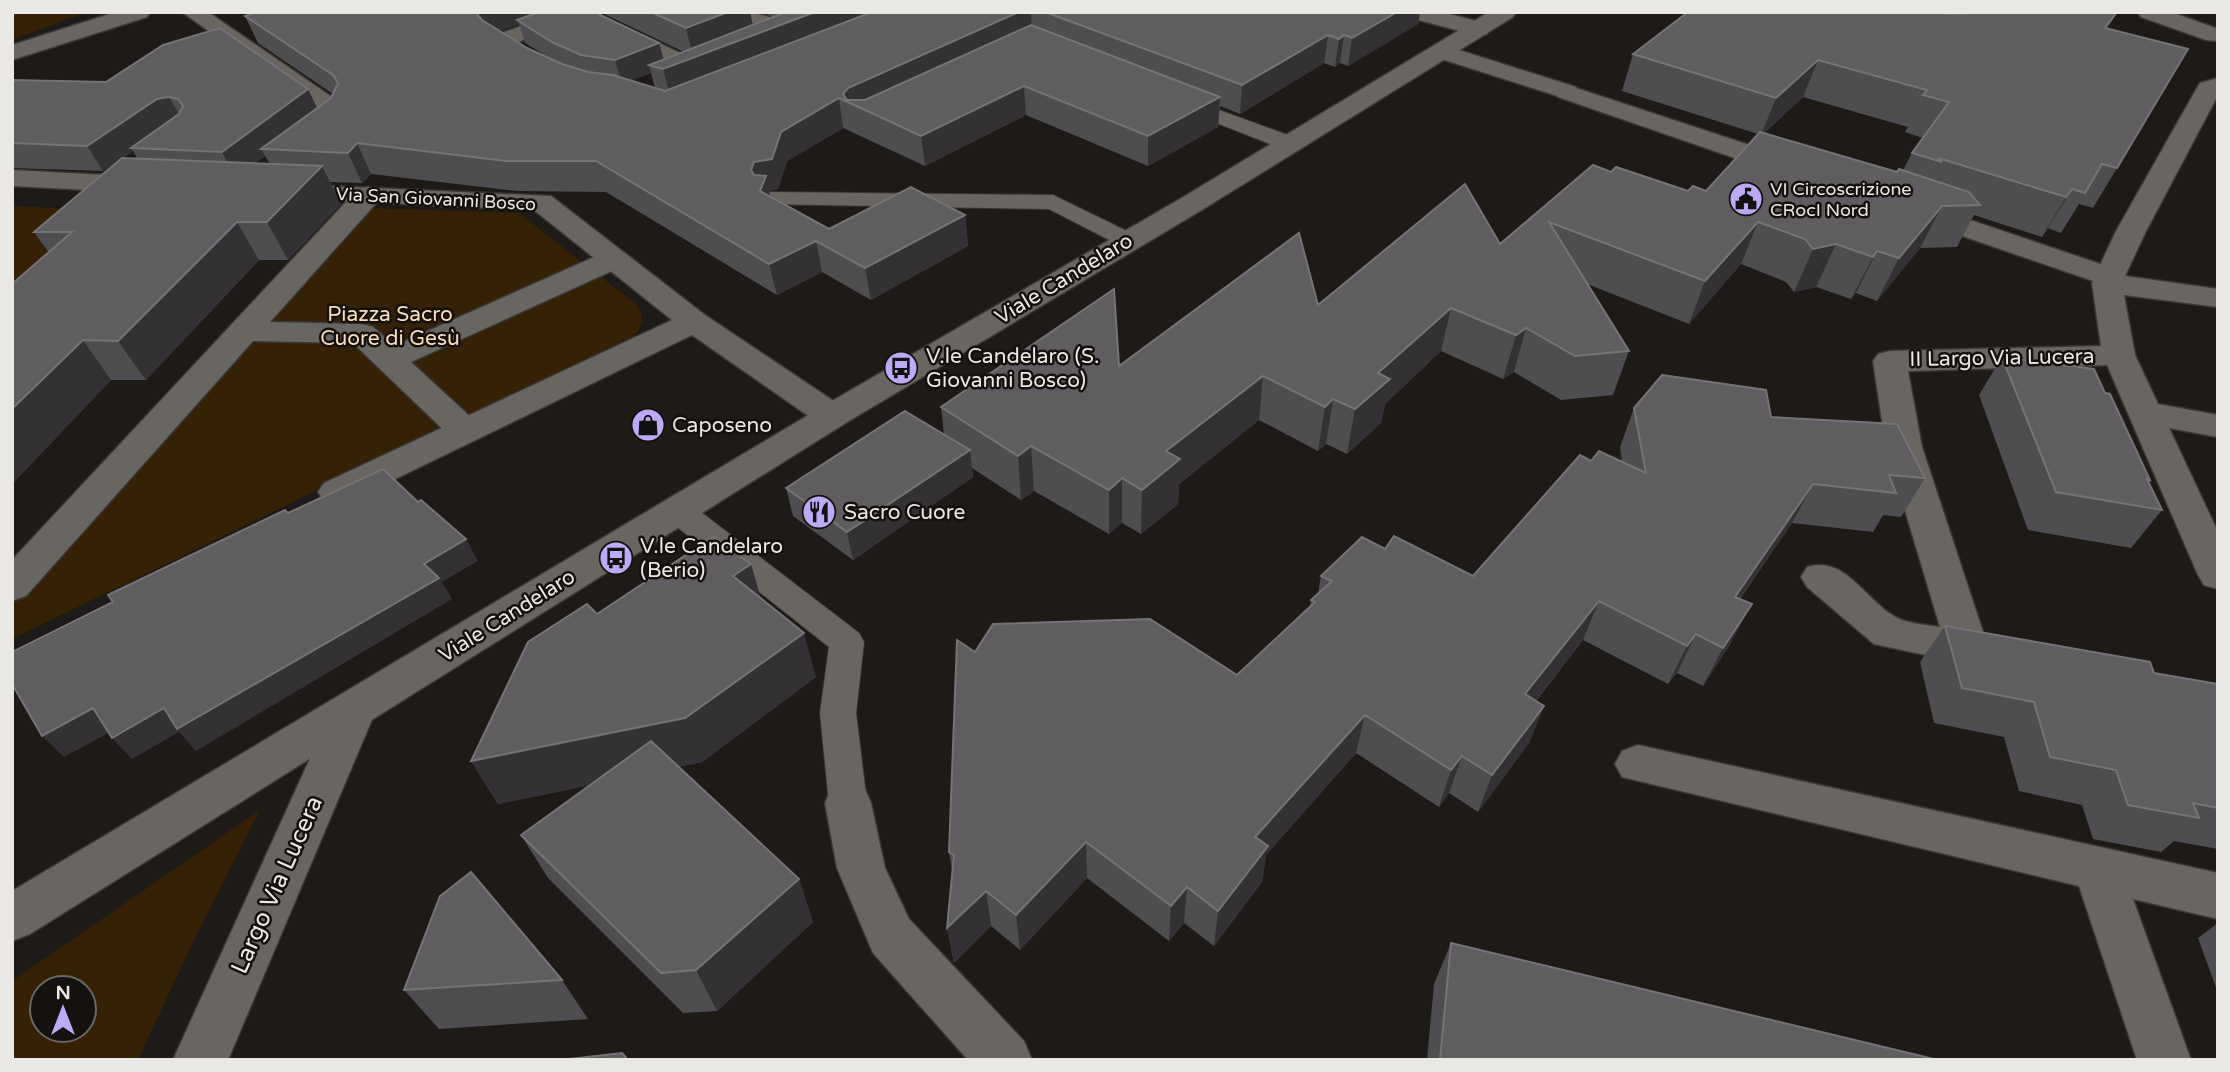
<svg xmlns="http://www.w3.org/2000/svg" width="2230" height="1072" font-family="'Varela Round',sans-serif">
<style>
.green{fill:#352106;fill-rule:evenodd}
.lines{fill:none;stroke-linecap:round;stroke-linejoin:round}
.service-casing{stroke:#3a3836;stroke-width:2}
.pedestrian-casing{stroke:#3a3836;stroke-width:3}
.minor-casing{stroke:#3a3836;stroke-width:3}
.secondary-casing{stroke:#3a3836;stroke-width:3}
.service{fill:#696561;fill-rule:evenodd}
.pedestrian{fill:#696561;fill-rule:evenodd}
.minor{fill:#696561;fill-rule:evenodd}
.secondary{fill:#696561;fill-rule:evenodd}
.wall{fill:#4e4d50;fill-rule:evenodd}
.shaded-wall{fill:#333133}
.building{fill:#5f5d60;stroke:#747375;stroke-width:2}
.labels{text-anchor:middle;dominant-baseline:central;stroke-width:5;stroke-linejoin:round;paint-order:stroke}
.far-poi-label{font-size:18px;fill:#eae8e5;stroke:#14110e;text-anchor:start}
.far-street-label{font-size:18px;fill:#eae8e5;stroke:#14110e}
.street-label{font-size:21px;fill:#eae8e5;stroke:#14110e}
.park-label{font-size:21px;fill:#fcdbb9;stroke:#14110e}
.poi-label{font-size:21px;fill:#eae8e5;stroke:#14110e;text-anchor:start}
.near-street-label{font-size:24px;fill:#eae8e5;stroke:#14110e}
</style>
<rect width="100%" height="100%" fill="#1d1a17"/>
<g class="green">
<path d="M12,12H76L81,14L12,40Z"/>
<path d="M12,206H16L110,211L12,288Z"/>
<path d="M344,207L519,213L636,304C645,316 644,324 634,336L12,639V563Z"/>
<path d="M260,810L193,942L138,1060H12V981ZM84,988V1030H42V988Z"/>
</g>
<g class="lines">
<defs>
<g id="service">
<path d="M1178,95L1296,138L1299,143L1296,148H1280L1171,105L1168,101L1171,97Z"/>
<path d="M771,192L1053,195L1137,236L1141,241L1137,246L1129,248L1121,246L1049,209L763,204L760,199L763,194Z"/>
<path d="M678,500L689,503L859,633L864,642L856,713L867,803L862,815L848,819L834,815L829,803L820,713L829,647L667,519L663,511L667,503Z"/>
</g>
<g id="pedestrian">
<path d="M1567,85L1801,162L1805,168L1801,174L1791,176L1781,174L1558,97L1555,92L1558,87Z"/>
<path d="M368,187L378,189L382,195L378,201L270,322L362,324L373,327L394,346L603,253L614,250L625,253L629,259L625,265L411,362L477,423L483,431L477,439L465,442L453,439L353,343L253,341L26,596L12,601V560L358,189Z"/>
<path d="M1917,202L2121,271L2125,277L2121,283L2110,286L2099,283L1907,217L1903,211L1907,205Z"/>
<path d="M848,783L865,789L871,803L885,868L909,919L1024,1041L1032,1060H968L873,953L837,868L825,803L831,789Z"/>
</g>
<g id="minor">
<path d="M116,12H150L147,17L12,60V45Z"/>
<path d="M182,12H208L345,106L349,111C345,130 321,147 302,143L298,137L323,113Z"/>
<path d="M560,12H594L699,62L703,67L699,72L691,74L683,72L578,21L501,48L493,46L489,41L493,36Z"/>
<path d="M726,12C747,12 777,13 790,32L787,37H771L729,17Z"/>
<path d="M1404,12H1442L1487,24L1490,29L1487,34L1479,36L1407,17Z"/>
<path d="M2138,12H2171L2218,29V41L2206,40L2141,17Z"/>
<path d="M1443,45L1576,87L1579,92L1576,97L1567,99L1435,57L1431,52L1435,47Z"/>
<path d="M2218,78V95L2145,233L2125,276L2218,289V307L2124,295L2135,355L2158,404L2218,415V437L2169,428L2218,532V589L2204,585L2198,575L2107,365L1908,371L1922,447L1984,635L2001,640L2007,652L2001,664L1986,668L1874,644L1807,587L1801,577L1807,567C1848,554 1868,607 1902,620C1913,624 1928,625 1940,627L1886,447L1873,361L1878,354L1890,351L2101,346L2092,283L2115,233L2197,88L2200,83Z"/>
<path d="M12,170L145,177L155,179L159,185L155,191L145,193L12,186Z"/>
<path d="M285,184L551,196L705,315L844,408L849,416L844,424L832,427L820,424L692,335L350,501L337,505L324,501L318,492L324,483L672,320L534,210L275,198L271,192L275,186Z"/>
<path d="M354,692L370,697L376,710L228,1060H173L332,710L338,697Z"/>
<path d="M1638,745L2218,873V919L2133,899L2191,1060H2137L2079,886L1622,777L1615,764L1622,751Z"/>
</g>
<path id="secondary" d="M1489,12H1516L1513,17L1205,208L844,424L30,934L12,941V891L820,408L1185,196Z"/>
</defs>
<use href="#service" class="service-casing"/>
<use href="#pedestrian" class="pedestrian-casing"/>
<use href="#minor" class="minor-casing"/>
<use href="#secondary" class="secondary-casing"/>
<use href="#service" class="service"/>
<use href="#pedestrian" class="pedestrian"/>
<use href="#minor" class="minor"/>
<use href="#secondary" class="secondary"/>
</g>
<g class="wall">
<path d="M594,12L664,59L684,52L600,12H750L753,25L773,17L761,12H1420L1418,24L1348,66L1340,63L1335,67L1324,63L1240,114L1220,106L1218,127L1148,166L1026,115L925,166L843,128L787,161L778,189L769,191L770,196L829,229L965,215L968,246L871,300L822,272L777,295L606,192L517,191L371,174L362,183L330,182L341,204L288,260H259L146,380H111L12,484V284L49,253L34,232L118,161L103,171L12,168V80L317,108L331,98L333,94L258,43L245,16ZM519,24L525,43L550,58L527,48L499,31ZM651,73L655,88L631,80ZM133,151L137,158H123ZM265,156L270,164L255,163Z"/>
<path d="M2117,12L2107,29L2117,168L2093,208L2079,204L2061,233L2048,228L2042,237L1974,215L1957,247L1920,248L1877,301L1856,293L1851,299L1816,287L1794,292L1786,282L1741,264L1689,324L1587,284L1629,351L1613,395L1561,400L1514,372L1503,379L1441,351L1385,404L1381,423L1347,454L1326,444L1318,451L1259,420L1179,484L1178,504L1141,534L1122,523L1109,534L1034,491L1021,500L972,468L973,477L853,560L793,516L786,488L944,434L941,407L1119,366L1318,305L1500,244L1611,172L1688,191H1706L1758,134L1622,91L1633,54L1964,14ZM1803,97L1908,127L1905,132L1923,138L1912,153L1903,170L1897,172L1764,133Z"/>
<path d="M2002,357L2105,393L2150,480L2149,482L2162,510L2131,548L2028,530L1979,395Z"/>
<path d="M1634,408L1771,417L1925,478L1901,517L1883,515L1873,532L1792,523L1740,599L1731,643L1703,686L1677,673L1668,684L1583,640L1536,701L1544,706L1529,743L1478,812L1449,793L1439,807L1356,753L1266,855L1262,882L1214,946L1184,923L1169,941L1087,878L1020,950L991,926L954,963L947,928L952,870L949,852L975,652L1237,675L1310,607L1311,600L1318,594L1321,576L1385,549L1473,576L1591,461L1622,462L1620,447Z"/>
<path d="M761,599L816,677L702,762L678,767L799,879L813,922L717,1011L683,1013L548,878L521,835L590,785L498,804L471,761L597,614Z"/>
<path d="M1945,626L2154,673L2218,684V849L2174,841L2161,852L2093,839L2082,805L2019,791L2004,737L1934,723L1920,662Z"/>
<path d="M2218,923V993L2198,938Z"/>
<path d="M1451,943L1938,1060H1427L1434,984Z"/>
<path d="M562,980L588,1019L439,1029L404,990Z"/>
</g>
<g class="shaded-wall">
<path d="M477,12H552L517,20L519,24L492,34L476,13Z"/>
<path d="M728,12H750L754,32L693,56L686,28Z"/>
<path d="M815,12H889L671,98L663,69Z"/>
<path d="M1019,12H1031L1032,35L865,111L844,101L843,94L848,88Z"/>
<path d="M1393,12H1420L1418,24L1348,66L1352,38Z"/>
<path d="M1949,12H1965L1931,50L1947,14Z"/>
<path d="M2117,12L2098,45L2105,28Z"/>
<path d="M1328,35L1324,63L1240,114L1242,85Z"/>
<path d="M1344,35L1340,63L1335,67L1339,39Z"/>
<path d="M659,43L666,67L649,65L651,73L622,84L615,60Z"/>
<path d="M1818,60L1803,97L1761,135L1776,98Z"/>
<path d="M1024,86L1026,115L925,166L921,136Z"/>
<path d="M308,89L320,114L261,149L265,156L236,177L222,152Z"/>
<path d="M169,97L183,121L131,148L133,151L103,171L87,146L157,99Z"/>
<path d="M1220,97L1218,127L1148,166V136Z"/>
<path d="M839,98L843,128L787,161L778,189L769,191L772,207L767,222L751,170L754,162L781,132Z"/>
<path d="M357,143L371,174L362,183L348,153Z"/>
<path d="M322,166L341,204L288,260L267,222Z"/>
<path d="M2072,189L2048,228L2042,237L2066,197Z"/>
<path d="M1942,206L1920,248L1877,301L1899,258Z"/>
<path d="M965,215L968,246L871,300L865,268Z"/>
<path d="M237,222L259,260L146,380L118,341Z"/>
<path d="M1758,222L1741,264L1689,324L1705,281Z"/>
<path d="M816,241L822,272L777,295L769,264Z"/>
<path d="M1836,244L1816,287L1794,292L1813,249Z"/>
<path d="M1877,251L1856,293L1851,299L1873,257Z"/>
<path d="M1451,308L1441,351L1385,404L1381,423L1347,454L1355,409L1378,373Z"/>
<path d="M1526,328L1514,372L1503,379L1516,335Z"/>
<path d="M83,340L111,380L12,484V409Z"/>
<path d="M1263,376L1259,420L1179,484L1178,504L1141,534L1142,490L1166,451Z"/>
<path d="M1333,399L1326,444L1318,451L1325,407Z"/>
<path d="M1031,446L1034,491L1021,500L1018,456Z"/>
<path d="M970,450L973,477L853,560L847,532Z"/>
<path d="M1122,478V523L1109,534V490Z"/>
<path d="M1813,484L1792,523L1714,635L1735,597Z"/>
<path d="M466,539L478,561L442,582L452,599L196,751L179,732L132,759L112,738Z"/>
<path d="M751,564L764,609L733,576Z"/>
<path d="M1599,601L1583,640L1511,732L1525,694Z"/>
<path d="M1752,604L1731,643L1703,686L1723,648Z"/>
<path d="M804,633L816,677L702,762L498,804L471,761Z"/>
<path d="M1696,634L1677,673L1668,684L1687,646Z"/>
<path d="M1544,706L1529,743L1478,812L1492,775Z"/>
<path d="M93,708L114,730L64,757L42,736Z"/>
<path d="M1365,715L1356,753L1266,855L1262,882L1214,946L1218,911L1255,837Z"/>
<path d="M1462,756L1449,793L1439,807L1451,770Z"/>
<path d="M1086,842L1087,878L1020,950L1016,915Z"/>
<path d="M799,879L813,922L717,1011L696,970Z"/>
<path d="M1187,887L1184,923L1169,941L1171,906Z"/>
<path d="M986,891L991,926L954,963L947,928Z"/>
</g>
<g class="building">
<path d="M257,12H477L476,13L482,20L527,48L562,64L588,72L613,75L665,91L872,12H1019L848,88L843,94L847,100H865L1031,25L1220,97L1148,136L1024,86L921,136L839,98L781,132L772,159L754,162L751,170L754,175L766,176L760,191L829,229L911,187L965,215L865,268L816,241L769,264L596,161H506L357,143L348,153L261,149L331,98L338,83L333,75L245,16Z"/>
<path d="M539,12H594L659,43L615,60L581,55L552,42L517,20Z"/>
<path d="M651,12H728L686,28Z"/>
<path d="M786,12H815L663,69L649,65Z"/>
<path d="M1045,12H1397L1352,38L1344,35L1339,39L1328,35L1242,85Z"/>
<path d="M1688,12H1949L1947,14L2030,12H2117L2105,28L2188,49L2117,168L2102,164L2085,193L2072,189L2066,197L1938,158L1942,162L1912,153L1949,102L1923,95L1927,90L1818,60L1776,98L1633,54Z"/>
<path d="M220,28L308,89L222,152L131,148L179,114L183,106L178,99L169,97L157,99L87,146L12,143V80L106,82L163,45Z"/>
<path d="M1760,132L1897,172L1899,169L1969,192L1980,205L1942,206L1899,258L1877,251L1873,257L1836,244L1813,249L1805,239L1758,222L1705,281L1549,222L1629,351L1575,356L1526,328L1516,335L1451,308L1378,373L1390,379L1355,409L1333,399L1325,407L1263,376L1166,451L1180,459L1142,490L1122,478L1109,490L1031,446L1018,456L941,407L1114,289L1119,366L1299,233L1318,305L1465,184L1500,244L1593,165L1611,172L1616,167L1688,191L1693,186L1706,191Z"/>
<path d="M122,158L322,166L267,222H237L118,341L83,340L12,409V284L72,232H34Z"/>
<path d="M2002,357L2094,369L2105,393L2110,394L2150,480L2147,479L2162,510L2056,492Z"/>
<path d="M1662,375L1766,390L1771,417L1897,424L1925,478L1889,475L1896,493L1813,484L1735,597L1752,604L1723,648L1696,634L1687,646L1599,601L1525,694L1544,706L1492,775L1462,756L1451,770L1365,715L1255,837L1268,846L1218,911L1187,887L1171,906L1086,842L1016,915L986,891L947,928L954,855L949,852L957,640L975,652L993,624L1150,619L1237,675L1315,602L1311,600L1332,581L1321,576L1362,537L1385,549L1394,536L1473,576L1580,455L1591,461L1599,451L1646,473L1634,408Z"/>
<path d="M905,411L970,450L847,532L786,488Z"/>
<path d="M383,469L418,502L421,500L466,539L424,564L439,578L177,729L164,708L112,738L93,708L42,736L12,684V652L113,602L108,595L285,510L288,513Z"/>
<path d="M713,537L751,564L733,576L804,633L685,718L471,761L528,642L587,604L597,614Z"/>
<path d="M1945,626L2150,662L2154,673L2218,684V808L2193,803L2199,818L2128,805L2116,770L2050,757L2034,702L1962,688Z"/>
<path d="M651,741L799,879L696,970L661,973L521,835Z"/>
<path d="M471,872L562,980L404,990L440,896Z"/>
<path d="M1451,943L1938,1060H1440Z"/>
<path d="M622,1053L628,1060H560Z"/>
</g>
<defs>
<symbol id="civic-disc" viewBox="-11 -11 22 22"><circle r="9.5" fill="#bda9f5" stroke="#14110e"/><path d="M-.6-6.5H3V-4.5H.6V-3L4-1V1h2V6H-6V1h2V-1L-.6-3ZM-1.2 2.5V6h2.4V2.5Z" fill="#111"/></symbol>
<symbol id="bus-disc" viewBox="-11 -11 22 22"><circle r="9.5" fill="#bda9f5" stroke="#14110e"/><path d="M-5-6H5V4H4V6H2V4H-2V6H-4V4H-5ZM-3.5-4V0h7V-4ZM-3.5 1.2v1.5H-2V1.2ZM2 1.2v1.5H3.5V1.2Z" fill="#111"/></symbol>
<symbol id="shop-disc" viewBox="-11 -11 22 22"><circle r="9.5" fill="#bda9f5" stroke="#14110e"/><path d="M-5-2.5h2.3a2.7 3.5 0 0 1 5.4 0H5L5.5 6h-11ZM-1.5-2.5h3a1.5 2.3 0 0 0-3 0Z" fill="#111"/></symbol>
<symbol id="restaurant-disc" viewBox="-11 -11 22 22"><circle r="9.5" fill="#bda9f5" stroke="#14110e"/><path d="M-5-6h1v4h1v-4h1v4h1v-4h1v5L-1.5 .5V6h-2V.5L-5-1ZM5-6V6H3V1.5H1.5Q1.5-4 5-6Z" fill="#111"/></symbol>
</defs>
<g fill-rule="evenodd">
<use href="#civic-disc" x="1727" y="180" width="38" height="38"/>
<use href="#bus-disc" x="882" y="349" width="38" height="38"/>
<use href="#shop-disc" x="629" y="406" width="38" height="38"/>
<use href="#restaurant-disc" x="800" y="493" width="38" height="38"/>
<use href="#bus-disc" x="597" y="539" width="38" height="38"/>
</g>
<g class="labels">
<g class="far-poi-label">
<text x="1770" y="189">VI Circoscrizione<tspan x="1770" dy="21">CRocI Nord</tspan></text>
</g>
<g class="far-street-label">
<text transform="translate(436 199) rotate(3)">Via San Giovanni Bosco</text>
</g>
<g class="street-label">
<text transform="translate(1064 279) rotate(-31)">Viale Candelaro</text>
<text transform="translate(2002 358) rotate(-1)">II Largo Via Lucera</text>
<text transform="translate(507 616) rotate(-32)">Viale Candelaro</text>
</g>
<g class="park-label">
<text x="390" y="314">Piazza Sacro<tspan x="390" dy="24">Cuore di Gesù</tspan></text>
</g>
<g class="poi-label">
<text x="926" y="356">V.le Candelaro (S.<tspan x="926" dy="24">Giovanni Bosco)</tspan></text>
<text x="672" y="425">Caposeno</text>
<text x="844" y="512">Sacro Cuore</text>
<text x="640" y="546">V.le Candelaro<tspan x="640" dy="24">(Berio)</tspan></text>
</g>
<g class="near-street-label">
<text transform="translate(277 885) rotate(-66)">Largo Via Lucera</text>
</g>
</g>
<rect width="2230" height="1072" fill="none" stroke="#eae8e5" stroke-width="28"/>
<g transform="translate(63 1009)"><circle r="33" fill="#14110e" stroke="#6a6764" stroke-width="2"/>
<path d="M0-5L12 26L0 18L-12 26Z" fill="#bda9f5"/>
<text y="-10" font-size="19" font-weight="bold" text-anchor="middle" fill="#eae8e5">N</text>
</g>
</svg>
